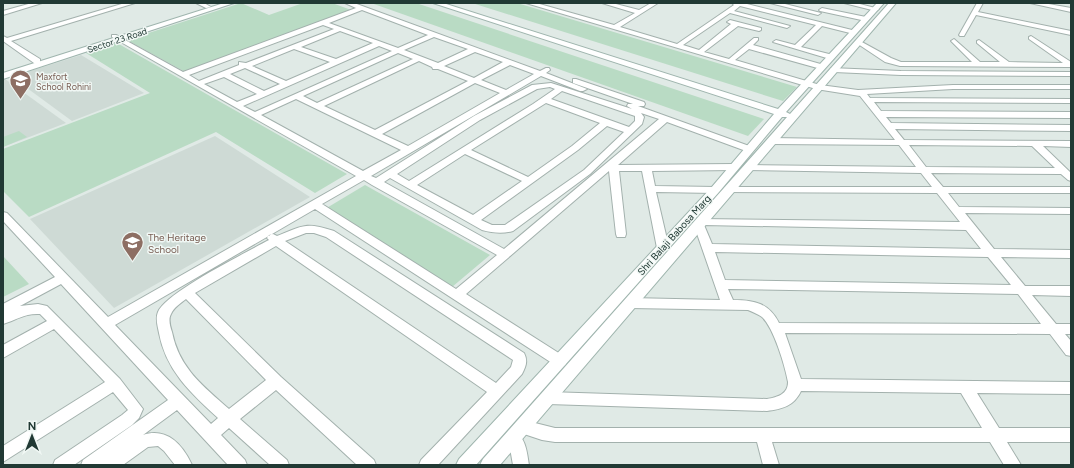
<svg xmlns="http://www.w3.org/2000/svg" width="1074" height="468" font-family="Figtree,sans-serif">
<style>
.built{fill:#cedad5}
.green{fill:#b9dbc4}
.lines{fill:none;stroke-linecap:round;stroke-linejoin:round}
.street-casing{stroke:#a3b1ad;stroke-width:2}
.secondary-casing{stroke:#9fb5ae;stroke-width:2}
.street{fill:#fff;fill-rule:evenodd}
.secondary{fill:#fff;fill-rule:evenodd}
.labels{text-anchor:middle;dominant-baseline:central;stroke-width:3;stroke-linejoin:round;paint-order:stroke}
.far-street-label{font-size:9px;fill:#213934;stroke:#f0f7f4}
.far-education-label{font-size:9px;fill:#785e54;stroke:#f0f7f4;text-anchor:start}
.street-label{font-size:10px;fill:#213934;stroke:#f0f7f4}
.education-label{font-size:10px;fill:#785e54;stroke:#f0f7f4;text-anchor:start}
</style>
<rect width="100%" height="100%" fill="#e0eae6"/>
<g class="built">
<path d="M81,55L144,93L72,121L12,77Z"/>
<path d="M5,79L66,123L3,147V80Z"/>
<path d="M215,136L310,197L114,308L30,219Z"/>
</g>
<g class="green">
<path d="M241,3L269,15L303,3H332L354,11L189,74L127,40Z"/>
<path d="M371,3H416L764,119L748,136Z"/>
<path d="M472,3H517L797,87L783,101Z"/>
<path d="M117,43L347,174L315,193L216,132L29,217L3,191V149L150,93L86,53Z"/>
<path d="M19,131L27,137L3,147V137Z"/>
<path d="M365,185L490,255L452,287L325,209Z"/>
<path d="M3,256L29,284L3,297Z"/>
</g>
<g class="lines">
<defs>
<g id="street">
<path d="M32,3H42L3,15V11Z"/>
<path d="M125,3H135L11,41L40,59V63H34L3,41V36L7,38Z"/>
<path d="M196,3H204L211,7L206,8Z"/>
<path d="M345,3H354L540,71L546,68H549L550,70L546,73L587,89L583,91H580L541,76L371,176L376,178L474,116L532,85L551,83L632,109L627,106L628,104H633L573,83V79H576L644,102L645,104L644,106H638L752,147L754,149L749,152L746,151L667,122L618,165L734,164L739,167L734,170L652,171L655,186L715,187L720,190L715,193L656,192L669,248L667,251H659L657,248L642,171H619L626,234L625,237H617L616,234L609,171L466,294L565,357L567,361L565,365L560,367L555,365L315,209L115,325L211,424L218,418C192,394 166,371 159,333C158,327 155,319 158,312C165,293 247,252 269,240L267,238L269,235L273,234L277,236C304,225 306,222 334,231L524,353C528,361 526,366 522,374L438,465H419L421,460L487,392L276,246L195,293L281,377L374,460L376,465H357L276,390L240,419L287,460L289,465H270L229,428L221,435L245,460L247,465H228L177,410L143,435C167,427 183,445 192,465H175L164,451L158,446L148,447L123,465H103L104,464L81,465L83,460L168,400L61,284L20,306L38,304L47,306L120,379L143,409L139,418L132,425L74,465H53L55,460L122,415L128,410L113,392L3,462V446L105,382L54,329L3,358V345L47,321L40,314C25,313 16,320 3,324V304L55,277L3,221V212L7,213L108,317L356,176L112,37V35H116L183,72L356,8ZM362,10L428,35L398,48L329,23ZM323,25L334,29L246,63L239,62V65L199,81L189,75ZM340,31L373,43L336,59L301,47ZM434,37L468,49L438,63L404,50ZM379,46L392,51L255,112L243,106ZM294,49L330,62L286,81L252,66ZM475,52L503,62L474,78L444,66ZM398,53L413,59L317,103L303,96ZM419,61L432,67L433,69H438L468,81L375,130L324,106ZM510,65L534,74L506,90L481,80ZM245,68L280,84L264,91L230,74ZM224,77L257,94L237,102L204,84ZM475,83L500,93L408,146L382,134ZM550,87L555,89L533,104L409,181L397,174L480,120L537,89ZM562,91L635,116V121L629,127L551,99ZM296,99L401,150L363,171L261,115ZM546,103L600,123L572,146L528,177L471,150ZM641,113L659,119L504,249L384,182L390,178L482,230C493,233 502,234 513,231L590,174L642,124L644,117ZM607,126L624,132L584,170L505,225H492L481,220L578,150ZM465,154L522,181L473,215L417,185ZM364,180L372,185L497,255L456,289L322,204ZM306,233H314L326,237L513,360L511,367L496,383L285,241ZM186,299L266,380L229,409C203,386 179,368 172,332C170,326 168,319 171,314C174,307 181,303 186,299Z"/>
<path d="M526,3H536L614,25L635,13L602,3H612L639,10L651,3H658L620,27L677,44L734,5L732,3H743L856,31V33L854,34L822,26L801,47L833,55L834,57L830,59L773,42L776,40L795,45L816,25L740,6L734,11L790,26L787,28L730,13L683,45L699,50L731,24L727,22L730,20L761,28V30L759,31L738,26L704,52L729,59L754,38H758V40L753,45L824,65L825,67L821,69L749,49L735,60L820,85L858,90L953,85H1071V89H953L867,94L870,98L1071,99V103L874,102L881,111L1071,112V118L886,117L891,123L1071,125V131L895,129L904,140L1071,141V147L1043,146L1071,173V181L1068,180L1061,174L931,173L943,187H1071V193H948L959,207L1071,208V214L965,213L994,249L1071,250V258L1001,257L1025,286H1071V296L1032,295L1056,324H1071V334H1065L1071,341V356L1066,355L1050,334L785,333L801,379L1071,382V394L977,393L999,428H1071V442H1007L1021,465H1004L990,442H772L779,465H763L757,442H555L542,440L518,432L515,427L518,422L523,420L555,428H982L961,393L801,391C794,406 782,409 767,411L548,404L543,402L541,398L543,394L548,392L767,399C778,397 788,394 788,382C785,366 774,328 762,317C758,314 753,312 748,310L630,308L626,306L624,303L626,300L630,298L720,300L694,225L698,219L960,222L937,193L726,192L725,190L730,187H932L921,173L746,170L744,168L746,166L749,165L916,167L899,145L772,144L767,141L772,138L895,140L860,96L816,89ZM909,145L1032,146L1055,168L926,167ZM704,225L966,230L981,249L712,244ZM715,252L988,257L1011,285L725,280ZM728,289L1018,294L1041,324L779,323C769,303 754,300 733,300Z"/>
<path d="M770,3H781L821,13L818,15Z"/>
<path d="M844,3H856L879,9L876,11Z"/>
<path d="M977,3H983L978,12L1071,31V35L976,15L964,36H960L959,35Z"/>
<path d="M1030,3H1043L1071,8V12Z"/>
<path d="M822,8L866,17L869,19L866,21L820,11L819,10Z"/>
<path d="M1031,36L1071,62V67L900,66L885,62L855,42L860,41L891,58L901,62H972L951,41L954,39L980,62H1000L977,43V41L979,40L1009,62L1063,63L1029,39V37Z"/>
<path d="M831,68L901,71L1071,72V76L901,75L834,72L830,70Z"/>
<path d="M513,431C526,436 527,453 529,465H513L510,448L505,438L508,433Z"/>
</g>
<g id="secondary">
<path d="M224,3H234L3,79V73Z"/>
<path d="M433,3H443L778,109L877,3H884L786,112L790,114L889,3H896L500,465H480L483,459L787,117H782L719,192L476,465H456L459,459L711,188L774,114Z"/>
</g>
</defs>
<use href="#street" class="street-casing"/>
<use href="#secondary" class="secondary-casing"/>
<use href="#street" class="street"/>
<use href="#secondary" class="secondary"/>
</g>
<defs>
<symbol id="school-pin" viewBox="-11 -11 22 30"><path d="M0 17L-7.5 6A9.5 9.5 0 1 1 7.5 6Z" fill="#8d6e63" stroke="#f0f7f4"/><path d="M0-5L7-2L0 1L-7-2ZM-4 1L0 2.5L4 1V4Q0 6-4 4Z" fill="#fff"/></symbol>
</defs>
<g fill-rule="evenodd">
<use href="#school-pin" x="8" y="68" width="25" height="34"/>
<use href="#school-pin" x="120" y="230" width="25" height="34"/>
</g>
<g class="labels">
<g class="far-street-label">
<text transform="translate(117 40) rotate(-18)">Sector 23 Road</text>
</g>
<g class="far-education-label">
<text x="36" y="76">Maxfort<tspan x="36" dy="10">School Rohini</tspan></text>
</g>
<g class="street-label">
<text transform="translate(674 235) rotate(-48)">Shri Balaji Babosa Marg</text>
</g>
<g class="education-label">
<text x="148" y="237">The Heritage<tspan x="148" dy="12">School</tspan></text>
</g>
</g>
<rect width="1074" height="468" fill="none" stroke="#213934" stroke-width="8"/>
<g transform="translate(32 436)" stroke="#f0f7f4" stroke-width="3" paint-order="stroke">
<path d="M0-3L7 15L0 10L-7 15Z" fill="#213934"/>
<text y="-6" font-size="11" font-weight="bold" text-anchor="middle" fill="#213934">N</text>
</g>
</svg>
